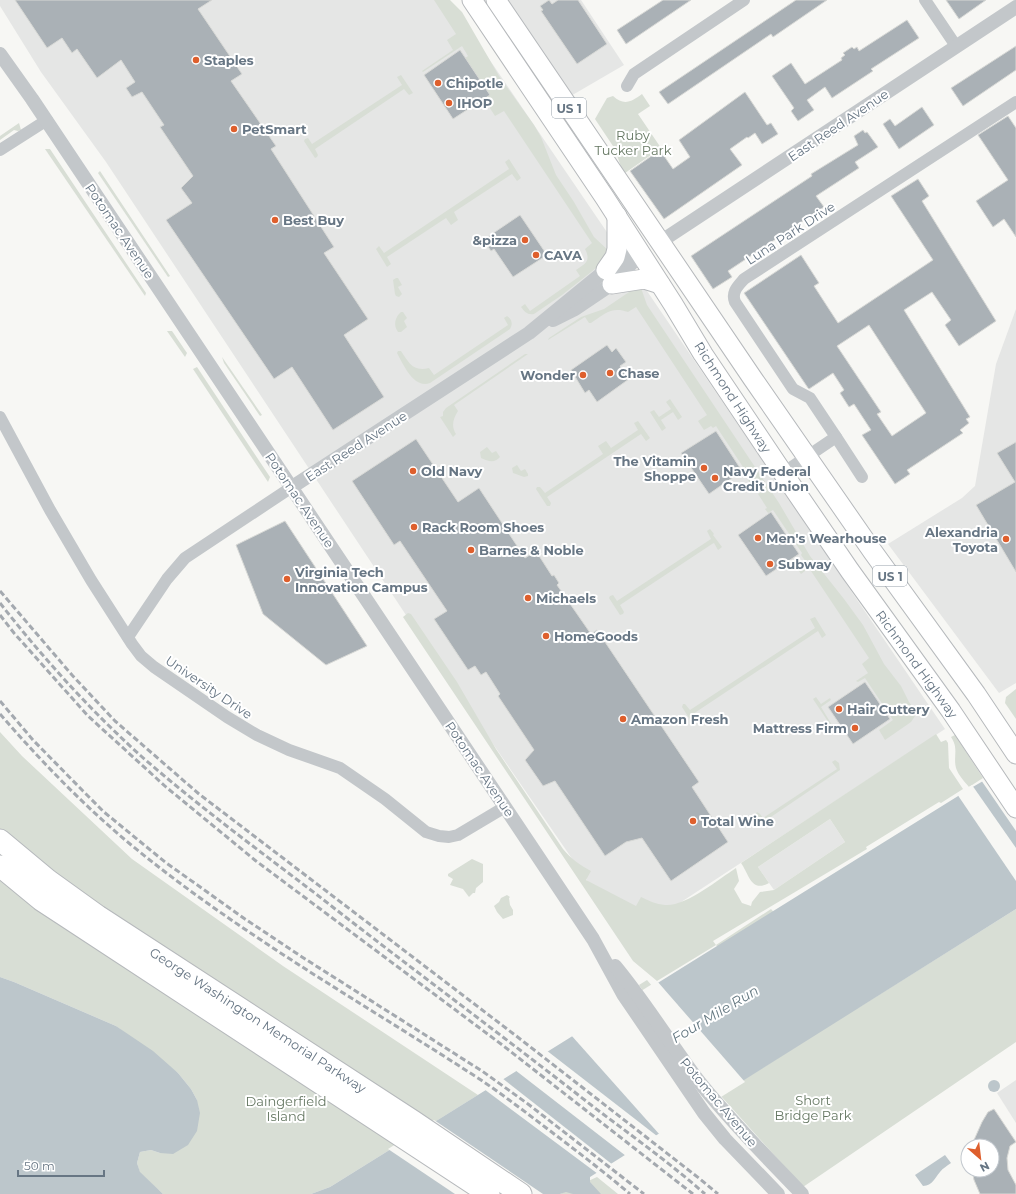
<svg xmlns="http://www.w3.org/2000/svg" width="1016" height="1194" font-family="Montserrat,sans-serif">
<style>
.built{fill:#e5e6e5}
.green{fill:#d8ded5}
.water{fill:#bcc6cb}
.pier{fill:#f7f7f4}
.building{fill:#aab1b6;stroke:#d8d9d6;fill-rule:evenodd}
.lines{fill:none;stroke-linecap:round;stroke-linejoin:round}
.trunk-casing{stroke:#b6b9bc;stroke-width:21}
.motorway-casing{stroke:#b6b9bc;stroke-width:23}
.minor{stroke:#c3c7ca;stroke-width:12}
.tertiary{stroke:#c3c7ca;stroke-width:14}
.trunk{stroke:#fff;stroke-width:19}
.motorway{stroke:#fff;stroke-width:21}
.rail{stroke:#a4a9af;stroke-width:3;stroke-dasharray:6 3;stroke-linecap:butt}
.poi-dot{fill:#de5f2d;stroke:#fff;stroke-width:1.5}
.labels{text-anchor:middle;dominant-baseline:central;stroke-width:4;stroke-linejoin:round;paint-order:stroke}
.shield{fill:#fff;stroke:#959fa9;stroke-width:1}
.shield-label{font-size:12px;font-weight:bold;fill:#677684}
.poi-label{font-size:13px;font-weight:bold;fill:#677684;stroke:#fff;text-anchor:start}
.street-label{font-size:13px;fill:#677684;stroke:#fff}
.park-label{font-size:13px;fill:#657762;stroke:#fff}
.water-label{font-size:14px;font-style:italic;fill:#637780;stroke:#fff}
</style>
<rect width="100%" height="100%" fill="#f7f7f4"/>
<g class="built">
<path d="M0,0H449L945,729L646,925L606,908L449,680L106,162L41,72L0,6Z"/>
<path d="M504,0H581L624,65L569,97Z"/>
<path d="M1016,309V683L999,693L888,544L962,498L975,486L996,364Z"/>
<path d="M830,819L845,842L774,890L758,867Z"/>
<path d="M1016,1080V1123L997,1093Z"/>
</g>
<g class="green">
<path d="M434,0H450L462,12L499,76L534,125L541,137L556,175L574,202L594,237L610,252L605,261L562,295L534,314C527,315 525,312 521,307L525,304L530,311L580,276L576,270C586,263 591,261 585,249L592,243L504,111L495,116L484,99L465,58L468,56L462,46L423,72L422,71L453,50L447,40L456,34Z"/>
<path d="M401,75L413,93L409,95L404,89L315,149L318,155L317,157L315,158L304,141L305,139L308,138L312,144L402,85L397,77Z"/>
<path d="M642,94L650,106L638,114L661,148L625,173L621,167L615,149L595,119L607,98L613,96C624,106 631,102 642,94Z"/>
<path d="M19,123L21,130L18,131L14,130L0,140V136Z"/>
<path d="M45,149H50L146,293L145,296Z"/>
<path d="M509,159L521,178L517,181L512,174L454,212L458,220L451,225L446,218L387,257L391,264L387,267L376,249L379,246L384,253L509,169L505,162Z"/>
<path d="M100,171L170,276L168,277L98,173Z"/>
<path d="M396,278H398L402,285L398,287L402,294L399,297L396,296L395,294L393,280Z"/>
<path d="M641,288L647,305L779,503L810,556L844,599L863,625L884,664L901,686L909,702L917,713L911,722L885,740L879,730L893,720L865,678L858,682L856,681L868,673L862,664L869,658L809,568L801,574L797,568L806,562L801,555L802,553L773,510L768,513L765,509L767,508L758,494L761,492L756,484L752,486L743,472L745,470L716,426L713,428L711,426L704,430L698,421L707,415L636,307L628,312C612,306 604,314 591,323H589L585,317L548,340L549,338L581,317L604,309L632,290Z"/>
<path d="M401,312H403L407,318L404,321L407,327L401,332H398C393,325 395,317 401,312Z"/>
<path d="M507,316C512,319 513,324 510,329L430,383C414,389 404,366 397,353L398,351H401C409,363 413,372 429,368L434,375L508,325L504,318Z"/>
<path d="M167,331H172L187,353L185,357Z"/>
<path d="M525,354H528L454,405L458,411C453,419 451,426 456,434L453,437L440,417L443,416V412L446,408Z"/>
<path d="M222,357L262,415L260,416L224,363Z"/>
<path d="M197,367L270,477L268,482L193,369Z"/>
<path d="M670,399L682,417L678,420L673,412L661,420L666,428L662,431L650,412L654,410L659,417L671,409L666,402Z"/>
<path d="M638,421L650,438L646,441L641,434L547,497L551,503L550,506H547L536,489L537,487H540L545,493L603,454L598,446L606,441L611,448L638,430L634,423Z"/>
<path d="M487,447L492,453L496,451L500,457C494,464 488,461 481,458L480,452Z"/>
<path d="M517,465L521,471L525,469L528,474V476L524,477L513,473L512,468Z"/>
<path d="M710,529L714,534L713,535L722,547L718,550L714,543L712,544L620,605L624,612L623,614L620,615L609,598L610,596L613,595L617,601L711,539L707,531Z"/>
<path d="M408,613L411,614L457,682L496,749L563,849C571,859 580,865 591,871L586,880L636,906L641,897C649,901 656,904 665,905C685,907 719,879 736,868L739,881L734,889L742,903L751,906L752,902L760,892L774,890L845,842L830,819L758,867L769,883C751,893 749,874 741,863L936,734L941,742L946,740L948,743L949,768L963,789L941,803L939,802L866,847L867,849L713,941L716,945L771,909L858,1008L1016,909V1042L803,1187L720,1095L666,1024L639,985L647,980L737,1084L800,1044L716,945L657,981L633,961L403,617Z"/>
<path d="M815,617L826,635L822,638L818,631L693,714L697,721L693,724L682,707L683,704H685L690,710L815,628L810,619Z"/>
<path d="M1016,689V719L1005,703L1006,697Z"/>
<path d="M816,697L821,704L830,698L831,700L821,707L832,725L831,726L813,699Z"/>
<path d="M0,732L22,756L132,859L283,966L478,1095L330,1187L311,1194H163L140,1173L137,1163L140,1152L151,1150L160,1153L197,1100L191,1089L178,1073L116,1026L14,982L0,977Z"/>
<path d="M955,735L983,778L969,787C965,782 958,775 956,768C953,756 959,749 951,737Z"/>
<path d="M835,760L839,763L840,770L765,821H761L755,815L757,812L760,814L763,818L837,769L832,762Z"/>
<path d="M472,859L483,864V882L476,888L475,893H473L469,897L463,889L450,885L453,879L448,876V874Z"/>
<path d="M507,895L510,897L509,898L510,905L513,910V915L503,919L497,912L494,906L499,902L501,898Z"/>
<path d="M597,1177L618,1194H560Z"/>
</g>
<g class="water">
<path d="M1016,762V909L590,1177V1182L601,1194H573L566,1192L560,1194H311L330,1187L971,788Z"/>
<path d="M0,977L14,982L116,1026L153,1051L178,1073L191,1089L197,1100L200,1113L197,1131L188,1145L173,1154L160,1153L151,1150L140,1152L137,1163L140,1172L163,1194H0Z"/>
<circle cx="994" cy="1086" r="6"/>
<path d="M945,1155L951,1163C947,1166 943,1168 940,1172C934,1179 933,1185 923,1186L915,1175Z"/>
</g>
<g class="pier">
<path d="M1016,760V831L981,780Z"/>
<path d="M972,785L1016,848V881L957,794Z"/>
<path d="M657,981L745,1082L660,1135L571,1035Z"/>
<path d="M546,1050L657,1136L626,1156L515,1070Z"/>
<path d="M502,1078L613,1165L598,1174L484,1089Z"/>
<path d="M434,1120L543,1194H455L388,1149Z"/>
</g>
<g class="building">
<path d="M15,0H212L198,9L242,74L231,81L276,146L271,149L334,247L324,253L368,319L344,335L384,397L333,430L292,367L274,379L166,220L192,203L181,188L193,176L160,127L164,125L142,92L132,97L126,88L135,82L121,60L97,78L77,49L72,53L62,38L47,48Z"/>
<path d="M549,0L552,4L558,0H578L607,44L577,64L541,11L543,10L540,6Z"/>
<path d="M663,0H691L626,44L617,30Z"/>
<path d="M796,0H827L773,37L771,34L668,104L659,92Z"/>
<path d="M946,0H986L959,19Z"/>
<path d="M907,20L919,38L871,69L873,71L832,98L825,87L807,100L814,110L798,121L791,111L794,108L772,76L791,63L805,84L842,60L841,58L845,55L843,53L852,47L854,49L857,47L859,51Z"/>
<path d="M1016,46V70L963,106L951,88Z"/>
<path d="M460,50L490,95L453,119L424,75Z"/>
<path d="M745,92L767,125L771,123L778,134L762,144L755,133L748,138L747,137L730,149L742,165L664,219L630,171L660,150L673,169L690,157L679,140Z"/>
<path d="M922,107L934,125L899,149L883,124L890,119L895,126Z"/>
<path d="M1008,116L1016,128V237L1004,219L993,227L976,201L1008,180L978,135Z"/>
<path d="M863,130L865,133L867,132L878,147L855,162L859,168L816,196L824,207L728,271L732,277L713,289L691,256L812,176L811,174L858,145L854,136Z"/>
<path d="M918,179L929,196L922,201L996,321L959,346L945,325L951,320L932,292L904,310L970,417L966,419L969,423L960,430L963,433L907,470L910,474L895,484L862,435L871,430L854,404L849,407L840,393L844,390L833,373L809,389L808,388L744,293L801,255L819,283L814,286L838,323L933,260L891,196ZM869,325L926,413L892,436L877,414L881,412L837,346Z"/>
<path d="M520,215L547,255L513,277L494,249L491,251L483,240Z"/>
<path d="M607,345L612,352L616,348L626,362L620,366L629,379L597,402L589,390L585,393L571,370Z"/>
<path d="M716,431L742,471L709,494L681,453Z"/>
<path d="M416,439L458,502L479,488L525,558L536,551L552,576L554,575L559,583L557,585L591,634L597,630L699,782L692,787L728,842L671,881L642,838L626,842L605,856L555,781L543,786L525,760L534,750L498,696L500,694L486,672L481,675L475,666L468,670L434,619L447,611L400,541L394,545L352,481Z"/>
<path d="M1016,442V572L976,505L1015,482L997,453Z"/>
<path d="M771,512L799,554L766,576L738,535Z"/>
<path d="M285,521L367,646L326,665L263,614L236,545Z"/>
<path d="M865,682L890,719L853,744L828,707Z"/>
<path d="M994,1109L1016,1142L1010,1146L1007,1158L1008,1170L1016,1185V1194H980L974,1180L972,1170H992V1146H973L974,1140L982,1122L988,1112Z"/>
</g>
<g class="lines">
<defs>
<g id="trunk">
<path d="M472,0L605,198L673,304L703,354L783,473L850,571L951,711L1016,808"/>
<path d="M496,0L753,379L873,552L976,694L1016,754"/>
<path d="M606,270L615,257L617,249V216"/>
<path d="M612,284L644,279L660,284"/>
</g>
<g id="motorway">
<path d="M0,840L48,880L98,916L413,1121L521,1194"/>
<path d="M0,866L41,900L67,917L489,1194"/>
</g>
</defs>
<use href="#trunk" class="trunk-casing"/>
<use href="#motorway" class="motorway-casing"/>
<g class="minor">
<path d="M925,0L956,46"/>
<path d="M627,86L634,74L744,0"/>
<path d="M0,150L47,120"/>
<path d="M0,417L50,510L91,580L132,644L141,656L154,667L227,717L257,735L289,750L340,768L385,799L426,832L439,836L449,837L458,835L505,807"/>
<path d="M836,437L810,398L793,389L735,302C731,292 738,286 744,279L1016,102"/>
<path d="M783,473L836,437L862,477"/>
<path d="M128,637L167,579L185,558L292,487"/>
</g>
<g class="tertiary">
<path d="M0,54L32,99L593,939L623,994L704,1113L725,1139L778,1194"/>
<path d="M660,242L1016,7"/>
<path d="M553,320L575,309L612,284L633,262L636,255L639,252"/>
<path d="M292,487L529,333L606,270L628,255H636"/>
<path d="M615,966C645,1002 669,1042 697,1079C729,1120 767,1157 802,1194"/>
</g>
<use href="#trunk" class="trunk"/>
<use href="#motorway" class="motorway"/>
<g class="rail">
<path d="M0,591L72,675L115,721L199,794L515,1035L700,1179L718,1194"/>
<path d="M0,603C43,658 90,710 141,756C197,805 257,849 316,894C408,966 503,1036 595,1108C632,1136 670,1163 705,1194"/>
<path d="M0,615L14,633L88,716L166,787L256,861L501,1044L693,1194"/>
<path d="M0,701L33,740L83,791L104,812L165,862L245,919L302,957L482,1071L528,1104L644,1194"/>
<path d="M0,714C40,760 83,805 130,844C239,934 363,1003 481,1080C503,1095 524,1111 545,1127C574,1149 603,1171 630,1194"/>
</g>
</g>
<g class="poi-dot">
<circle cx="196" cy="60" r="4"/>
<circle cx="438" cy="83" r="4"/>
<circle cx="449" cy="103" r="4"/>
<circle cx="234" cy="129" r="4"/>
<circle cx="275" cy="220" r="4"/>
<circle cx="525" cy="240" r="4"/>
<circle cx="536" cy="255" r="4"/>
<circle cx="610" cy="373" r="4"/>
<circle cx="583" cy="375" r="4"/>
<circle cx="704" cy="468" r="4"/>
<circle cx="413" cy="471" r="4"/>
<circle cx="715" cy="478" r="4"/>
<circle cx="414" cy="527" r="4"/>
<circle cx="758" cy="538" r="4"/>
<circle cx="1006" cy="539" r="4"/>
<circle cx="471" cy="550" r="4"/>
<circle cx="770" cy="564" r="4"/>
<circle cx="287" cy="579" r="4"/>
<circle cx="528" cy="598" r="4"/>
<circle cx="546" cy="636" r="4"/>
<circle cx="839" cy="709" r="4"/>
<circle cx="623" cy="719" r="4"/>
<circle cx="855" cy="728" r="4"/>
<circle cx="693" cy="821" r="4"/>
</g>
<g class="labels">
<g class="shield">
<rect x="552" y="98" width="34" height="20" rx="3"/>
<rect x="873" y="566" width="34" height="20" rx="3"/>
</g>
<g class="shield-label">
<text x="569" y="108">US 1</text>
<text x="890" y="576">US 1</text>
</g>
<g class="poi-label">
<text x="204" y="60">Staples</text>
<text x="446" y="83">Chipotle</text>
<text x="457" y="103">IHOP</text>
<text x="242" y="129">PetSmart</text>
<text x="283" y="220">Best Buy</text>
<text x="517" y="240" text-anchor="end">&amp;pizza</text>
<text x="544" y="255">CAVA</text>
<text x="618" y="373">Chase</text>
<text x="575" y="375" text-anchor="end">Wonder</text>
<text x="696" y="461" text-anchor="end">The Vitamin<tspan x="696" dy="15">Shoppe</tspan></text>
<text x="421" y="471">Old Navy</text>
<text x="723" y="471">Navy Federal<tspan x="723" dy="15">Credit Union</tspan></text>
<text x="422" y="527">Rack Room Shoes</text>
<text x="998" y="532" text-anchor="end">Alexandria<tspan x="998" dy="15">Toyota</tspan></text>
<text x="766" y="538">Men's Wearhouse</text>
<text x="479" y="550">Barnes &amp; Noble</text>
<text x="778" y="564">Subway</text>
<text x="295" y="572">Virginia Tech<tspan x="295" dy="15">Innovation Campus</tspan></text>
<text x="536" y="598">Michaels</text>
<text x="554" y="636">HomeGoods</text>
<text x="847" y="709">Hair Cuttery</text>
<text x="631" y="719">Amazon Fresh</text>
<text x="847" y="728" text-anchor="end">Mattress Firm</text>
<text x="701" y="821">Total Wine</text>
</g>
<g class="street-label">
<text transform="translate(838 125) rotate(-34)">East Reed Avenue</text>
<text transform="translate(120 231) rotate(56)">Potomac Avenue</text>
<text transform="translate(790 233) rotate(-33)">Luna Park Drive</text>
<text transform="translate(733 397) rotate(57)">Richmond Highway</text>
<text transform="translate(356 446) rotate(-33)">East Reed Avenue</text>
<text transform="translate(300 500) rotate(56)">Potomac Avenue</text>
<text transform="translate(917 664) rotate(54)">Richmond Highway</text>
<text transform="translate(209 687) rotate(34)">University Drive</text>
<text transform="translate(480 769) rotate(56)">Potomac Avenue</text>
<text transform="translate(258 1020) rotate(33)">George Washington Memorial Parkway</text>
<text transform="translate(719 1102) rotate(50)">Potomac Avenue</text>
</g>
<g class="park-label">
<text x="633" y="135">Ruby<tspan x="633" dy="15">Tucker Park</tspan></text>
<text x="813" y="1100">Short<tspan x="813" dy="15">Bridge Park</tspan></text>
<text x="286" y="1101">Daingerfield<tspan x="286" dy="15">Island</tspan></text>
</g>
<g class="water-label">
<text transform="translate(715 1014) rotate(-31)">Four Mile Run</text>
</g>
</g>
<g transform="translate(980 1158) rotate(152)"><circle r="19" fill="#ffffff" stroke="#c2c8ce"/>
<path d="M0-3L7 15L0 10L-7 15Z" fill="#de5f2d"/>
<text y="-6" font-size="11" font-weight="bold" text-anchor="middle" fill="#677684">N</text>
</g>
<path d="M18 1170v6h86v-6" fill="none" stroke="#677684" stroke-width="2"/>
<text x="24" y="1170" font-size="12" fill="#677684" stroke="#ffffff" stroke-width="3" paint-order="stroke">50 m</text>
</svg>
